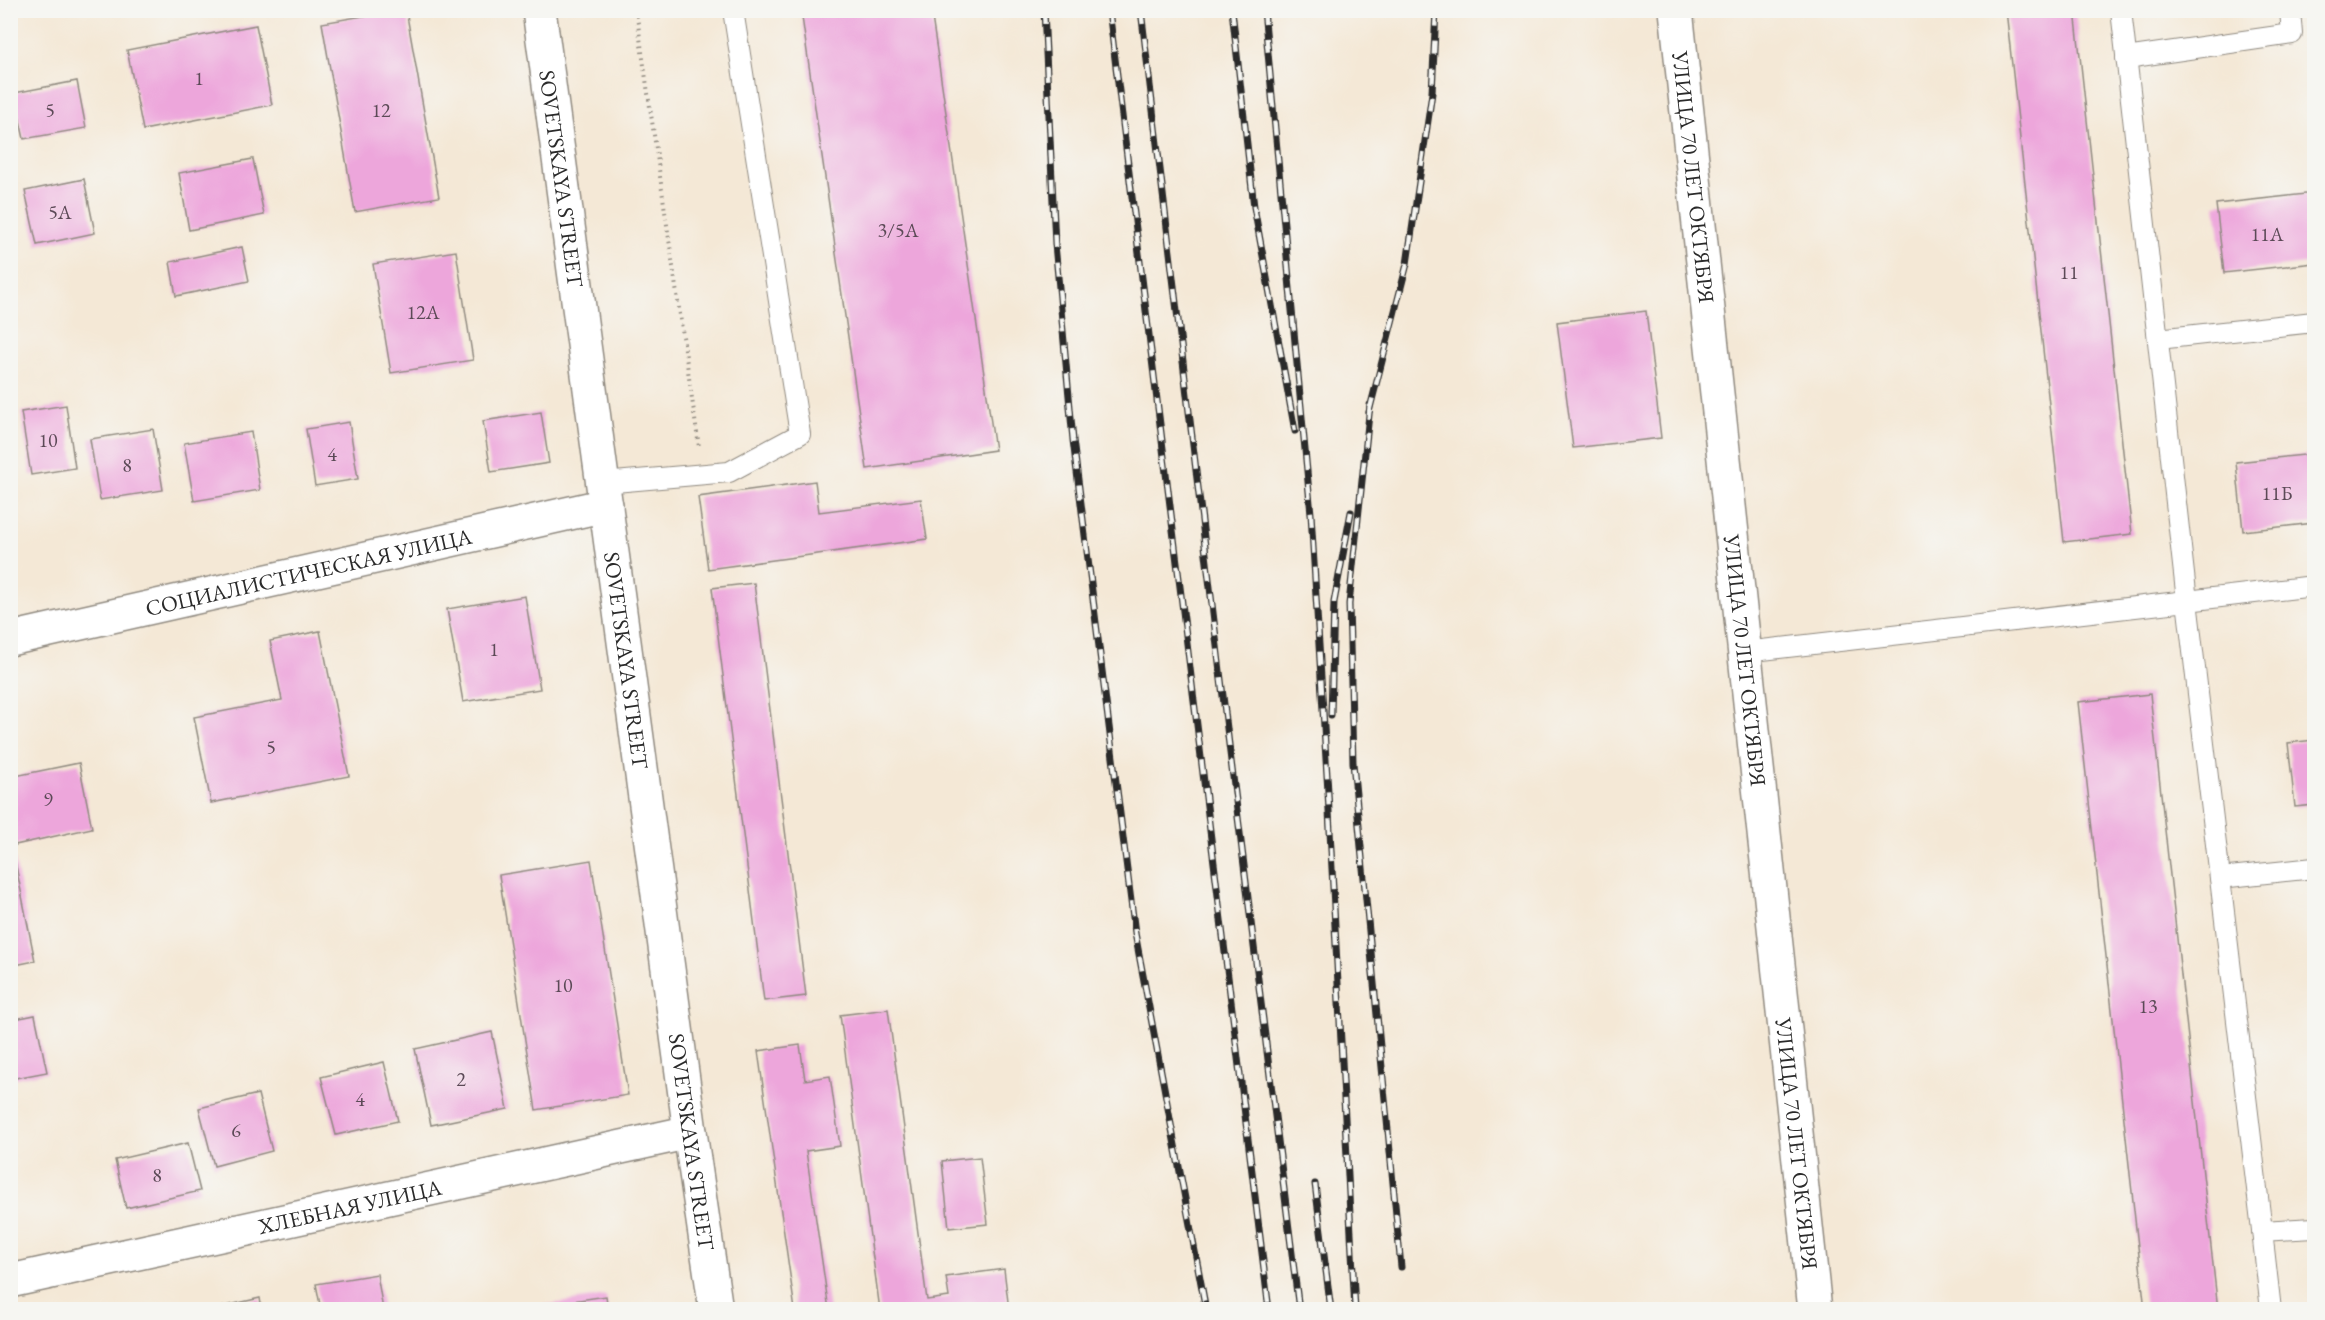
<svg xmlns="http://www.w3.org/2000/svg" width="2325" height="1320" font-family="'EB Garamond',serif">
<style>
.building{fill:#eda6db}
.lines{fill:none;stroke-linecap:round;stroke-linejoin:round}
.service-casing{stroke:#908a80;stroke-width:22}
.minor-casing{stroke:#908a80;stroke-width:36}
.tertiary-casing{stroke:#908a80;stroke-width:36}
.secondary-casing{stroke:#908a80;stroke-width:36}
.path{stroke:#908a80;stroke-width:4;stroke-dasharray:1.5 4.5;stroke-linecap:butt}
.service{stroke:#fff;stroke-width:20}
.minor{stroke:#fff;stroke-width:33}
.tertiary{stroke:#fff;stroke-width:33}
.secondary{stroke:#fff;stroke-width:33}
.rail-casing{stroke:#2b2b2b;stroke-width:7}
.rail{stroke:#f6f6f2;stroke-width:4.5;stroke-dasharray:14;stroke-linecap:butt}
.labels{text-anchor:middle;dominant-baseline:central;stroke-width:4.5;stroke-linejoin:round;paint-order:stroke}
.number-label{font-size:20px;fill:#5c4a57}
.street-label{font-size:22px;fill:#2b2b2b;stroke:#f6f6f2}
</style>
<rect width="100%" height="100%" fill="#f6f6f2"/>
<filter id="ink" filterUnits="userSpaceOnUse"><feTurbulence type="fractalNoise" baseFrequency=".0167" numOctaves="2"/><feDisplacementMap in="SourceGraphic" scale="12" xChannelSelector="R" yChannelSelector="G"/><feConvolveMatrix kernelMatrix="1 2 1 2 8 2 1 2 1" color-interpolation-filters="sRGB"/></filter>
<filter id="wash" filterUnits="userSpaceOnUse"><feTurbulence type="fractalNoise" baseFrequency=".008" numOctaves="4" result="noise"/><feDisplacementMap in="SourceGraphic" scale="24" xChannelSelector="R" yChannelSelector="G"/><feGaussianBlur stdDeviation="1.35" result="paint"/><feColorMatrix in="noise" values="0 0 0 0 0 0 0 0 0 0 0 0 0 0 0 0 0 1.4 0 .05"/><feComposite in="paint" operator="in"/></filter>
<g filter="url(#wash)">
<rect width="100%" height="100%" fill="#f4e8d6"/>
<g id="blocks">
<g class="building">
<path d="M398,10H406L439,197L355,212L322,23Z"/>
<path d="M801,10H931L995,450L867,469Z"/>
<path d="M2006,10H2075L2132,534L2064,542Z"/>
<path d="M256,25L272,105L143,130L127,50Z"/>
<path d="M77,81L86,128L24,139L14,93Z"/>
<path d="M253,159L264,215L189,230L179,173Z"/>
<path d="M84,179L95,233L37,245L25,191Z"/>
<path d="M2314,193V263L2224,273L2216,204Z"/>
<path d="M242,247L249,281L176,296L170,262Z"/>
<path d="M456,251L473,360L391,373L373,264Z"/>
<path d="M1646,311L1661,438L1573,448L1557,322Z"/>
<path d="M66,405L75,468L31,475L21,412Z"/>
<path d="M541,412L549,463L491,472L483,421Z"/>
<path d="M349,422L358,479L315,486L306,429Z"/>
<path d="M153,429L163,490L100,500L90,439Z"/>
<path d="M251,432L260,490L194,501L184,443Z"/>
<path d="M2314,454V523L2243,531L2236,462Z"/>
<path d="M815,481L819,512L921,499L927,539L708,569L698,497Z"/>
<path d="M754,583L806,996L764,1001L712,588Z"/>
<path d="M525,596L540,689L463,702L447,609Z"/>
<path d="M320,631L349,776L211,803L194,717L282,700L270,641Z"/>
<path d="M2150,694L2218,1310H2145L2078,702Z"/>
<path d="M2314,740V805L2295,807L2288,743Z"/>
<path d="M79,763L92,828L15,845L10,821V777Z"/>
<path d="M14,856L35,961L10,966V857Z"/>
<path d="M591,860L628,1095L536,1110L499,875Z"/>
<path d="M888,1009L927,1300L949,1297L946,1277L1004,1269L1009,1310H880L840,1015Z"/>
<path d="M35,1015L47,1072L10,1079V1020Z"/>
<path d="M492,1032L508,1109L431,1125L415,1049Z"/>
<path d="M800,1045L805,1080L830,1076L840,1146L806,1151L829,1310H795L758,1051Z"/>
<path d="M384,1062L398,1121L336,1135L321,1077Z"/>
<path d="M258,1094L272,1151L214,1166L199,1108Z"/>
<path d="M188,1143L200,1191L126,1208L115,1160Z"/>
<path d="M980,1157L988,1224L949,1228L942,1161Z"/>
<path d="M377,1274L383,1310H321L316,1284Z"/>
<path d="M606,1296L608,1310H532V1307Z"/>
<path d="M260,1298L262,1310H212V1309Z"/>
</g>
</g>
</g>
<g filter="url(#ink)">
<use href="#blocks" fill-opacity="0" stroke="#908a80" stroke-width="1.5"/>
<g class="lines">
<defs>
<g id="service">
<path d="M2121,10L2187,601L2314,586"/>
<path d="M2126,58L2292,34L2290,10"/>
<path d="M2158,339L2314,322"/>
<path d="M603,483L729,472L800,434L733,10"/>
<path d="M1745,652L2187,601L2262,1231L2314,1228"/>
<path d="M2220,878L2314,868"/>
<path d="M2262,1231L2271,1310"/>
</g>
<g id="minor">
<path id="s1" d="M10,639L606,505"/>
<path id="s2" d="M10,1281L690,1132"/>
</g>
<g id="tertiary">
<path id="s3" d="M539,10L690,1132L716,1310"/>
</g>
<g id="secondary">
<path id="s4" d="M1676,10L1815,1310"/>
</g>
</defs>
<use href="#service" class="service-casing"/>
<use href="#minor" class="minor-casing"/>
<use href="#tertiary" class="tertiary-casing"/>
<use href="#secondary" class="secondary-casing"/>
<path class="path" d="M636,10L699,447"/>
<use href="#service" class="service"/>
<use href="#minor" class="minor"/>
<use href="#tertiary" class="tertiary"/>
<use href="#secondary" class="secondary"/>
<defs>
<g id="rail">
<path d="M1044,10L1055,244L1073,440L1135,933L1206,1310"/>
<path d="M1109,10L1269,1310"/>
<path d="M1141,10L1222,688L1299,1310"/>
<path d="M1232,10L1254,207L1295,431"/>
<path d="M1264,10L1311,514L1328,792L1355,1310"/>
<path d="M1370,405L1349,604L1353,763L1401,1267"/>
<path d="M1369,412L1407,264L1432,93L1436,10"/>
<path d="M1331,715L1334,602L1351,512"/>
<path d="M1315,1184L1331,1310"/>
</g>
</defs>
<use href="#rail" class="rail-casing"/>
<use href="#rail" class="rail"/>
</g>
</g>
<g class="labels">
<g class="number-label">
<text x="199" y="78">1</text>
<text x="50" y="110">5</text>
<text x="381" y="110">12</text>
<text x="60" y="212">5А</text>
<text x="898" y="230">3/5А</text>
<text x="2267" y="234">11А</text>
<text x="2069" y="272">11</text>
<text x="423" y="312">12А</text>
<text x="48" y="440">10</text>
<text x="332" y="454">4</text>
<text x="127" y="465">8</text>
<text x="2277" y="493">11Б</text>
<text x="494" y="649">1</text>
<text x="271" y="747">5</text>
<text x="48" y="799">9</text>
<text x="563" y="985">10</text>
<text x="2148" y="1006">13</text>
<text x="461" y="1079">2</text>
<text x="360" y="1099">4</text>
<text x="236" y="1130">6</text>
<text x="157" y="1175">8</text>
</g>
<g class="street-label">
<text stroke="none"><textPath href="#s4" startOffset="168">УЛИЦА 70 ЛЕТ ОКТЯБРЯ</textPath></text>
<text stroke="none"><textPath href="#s3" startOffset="170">SOVETSKAYA STREET</textPath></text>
<text stroke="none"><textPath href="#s1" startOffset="306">СОЦИАЛИСТИЧЕСКАЯ УЛИЦА</textPath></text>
<text stroke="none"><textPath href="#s3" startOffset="656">SOVETSKAYA STREET</textPath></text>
<text stroke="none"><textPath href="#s4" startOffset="654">УЛИЦА 70 ЛЕТ ОКТЯБРЯ</textPath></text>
<text stroke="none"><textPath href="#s3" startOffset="1142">SOVETSKAYA STREET</textPath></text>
<text stroke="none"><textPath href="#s4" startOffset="1140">УЛИЦА 70 ЛЕТ ОКТЯБРЯ</textPath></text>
<text stroke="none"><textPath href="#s2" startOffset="348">ХЛЕБНАЯ УЛИЦА</textPath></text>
</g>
</g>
<rect width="2325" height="1320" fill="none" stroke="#f6f6f2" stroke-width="36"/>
</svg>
